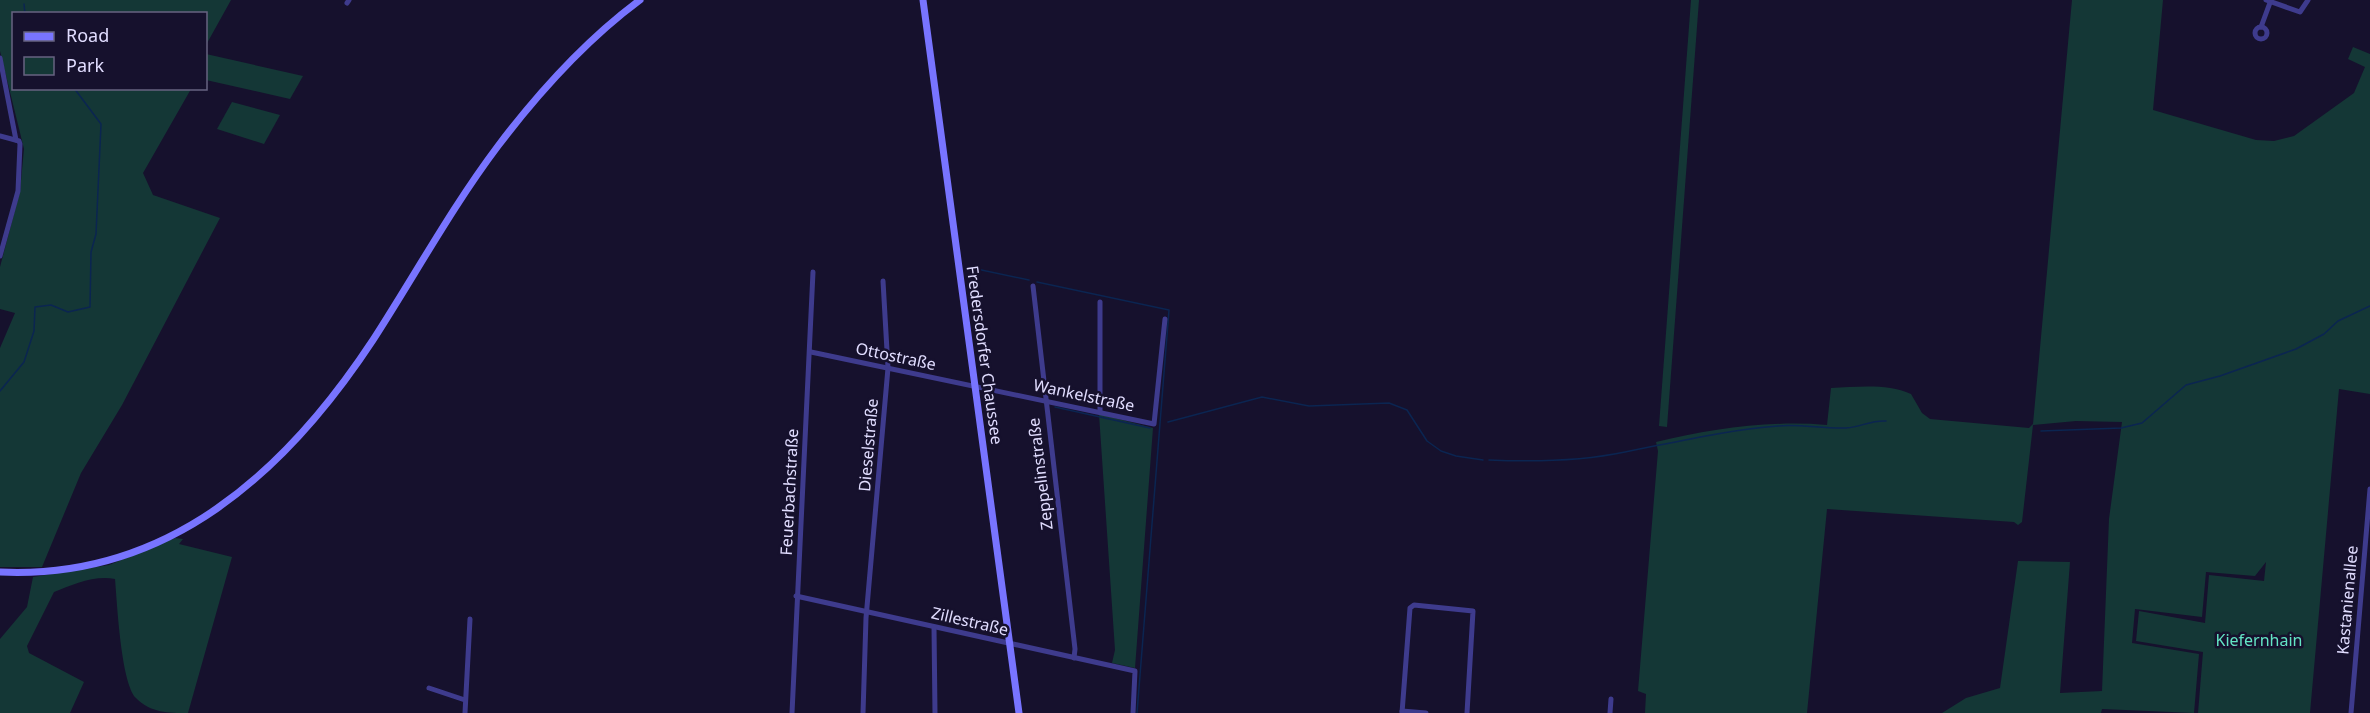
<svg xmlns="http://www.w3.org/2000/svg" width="2370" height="713" font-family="'Noto Sans',sans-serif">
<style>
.green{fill:#143736}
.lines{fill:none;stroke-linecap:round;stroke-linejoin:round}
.stream{stroke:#0b2551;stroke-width:1.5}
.street{stroke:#3e3b8d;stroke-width:5}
.secondary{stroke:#7874ff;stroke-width:7}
.labels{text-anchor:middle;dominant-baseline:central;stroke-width:5;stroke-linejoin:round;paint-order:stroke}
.street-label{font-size:16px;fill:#e1ddff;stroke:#16112d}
.park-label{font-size:16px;fill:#63e5c5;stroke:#16112d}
</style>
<rect width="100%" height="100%" fill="#16112d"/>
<g class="green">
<path d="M0,0H231L206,45V14H14V88L191,89L143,173L153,195L220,218L122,405L81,473L42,567H0V348L15,313L0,309V267L20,191L24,149L0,51Z"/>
<path d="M1691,0H1699L1667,427L1659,426Z"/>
<path d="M2072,0H2163L2153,110L2256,140L2274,141L2294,136L2354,93L2365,67L2348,59L2353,47L2370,54V394L2339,389L2310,713H2198L2203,652L2136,641L2139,611L2205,623L2209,575L2264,581L2266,562L2255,576L2206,572L2202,617L2135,609L2132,643L2199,654L2194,713L2102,709L2101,713H1942L1966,698L2000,688L2018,561L2070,562L2060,693L2102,691L2109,519L2122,422L2076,421L2033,425L2022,522L2018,525L2014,522L1827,509L1807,713H1645L1646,694L1638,691L1658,451L1656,442C1711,429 1769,420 1827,425L1831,388C1857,387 1887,383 1911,394L1922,413L1930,419L2029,428L2033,424Z"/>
<path d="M206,54L303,76L290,99L206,80Z"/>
<path d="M232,102L280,115L264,144L217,129Z"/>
<path d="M1099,414L1153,428L1135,668L1112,663L1115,650Z"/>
<path d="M175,538L183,539L179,544L232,557L188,713C168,713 151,713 136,698C121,683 117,602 115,579C94,575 72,585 54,592L27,646L29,653L84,682L70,713H0V639L27,607L33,577L109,565Z"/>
</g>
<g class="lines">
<g class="stream">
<path d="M24,4L25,14"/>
<path d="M972,268L1029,280"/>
<path d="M1037,282L1169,310L1137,713"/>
<path d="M0,391L24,362L34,331L35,307L51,305L68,312L90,307L91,252L96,234L101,124L74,88"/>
<path d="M1055,407L1150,428"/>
<path d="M1168,422L1262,397L1309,406L1389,403L1407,410L1427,441L1441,451L1456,456L1483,460"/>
<path d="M2041,431L2121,428L2142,423L2186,385L2220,376L2296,349L2324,334L2338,321L2370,306"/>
<path d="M1489,460C1533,462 1582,461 1625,452C1676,442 1726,430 1778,426C1801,424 1824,429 1846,428C1861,427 1871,420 1886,421"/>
</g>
<g class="street">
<path d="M2266,0L2300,12L2308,0"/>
<path d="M347,3L349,0"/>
<circle cx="2261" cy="33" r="6"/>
<path d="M2261,27L2271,0"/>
<path d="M0,58L16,140"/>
<path d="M0,136L19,141L20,144L18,191L0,256"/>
<path d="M1033,286L1075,649L1074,658"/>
<path d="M1100,302V412"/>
<path d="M811,352L1154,424L1165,319"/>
<path d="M796,596L1135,671L1133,713"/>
<path d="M934,627L935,713"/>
<path d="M429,688L465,700"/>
<path d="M1402,711L1426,713"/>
<path d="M465,713L470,619"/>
<path d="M792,713L813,272"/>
<path d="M863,713L866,618L888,368L883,281"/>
<path d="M1402,713L1410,608L1414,605L1473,611L1467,713"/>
<path d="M1610,713L1611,699"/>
<path d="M2351,713L2370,489"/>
</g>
<g class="secondary">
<path d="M923,0L1019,713"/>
<path d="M0,572C168,580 286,472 373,340C415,275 452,207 498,146C539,92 586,40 640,0"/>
</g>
</g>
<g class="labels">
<g class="street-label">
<text transform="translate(985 355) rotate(82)">Fredersdorfer Chaussee</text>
<text transform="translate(896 356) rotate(12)">Ottostraße</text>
<text transform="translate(1084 395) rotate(12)">Wankelstraße</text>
<text transform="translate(868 445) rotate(-85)">Dieselstraße</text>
<text transform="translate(1040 474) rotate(-97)">Zeppelinstraße</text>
<text transform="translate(789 492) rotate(-87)">Feuerbachstraße</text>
<text transform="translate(2347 600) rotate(-85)">Kastanienallee</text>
<text transform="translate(970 621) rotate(13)">Zillestraße</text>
</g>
<g class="park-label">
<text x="2259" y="640">Kiefernhain</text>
</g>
</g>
<rect x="12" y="12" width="195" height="78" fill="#16112d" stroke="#676381" stroke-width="1.5"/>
<rect x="24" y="32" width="30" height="9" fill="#7874ff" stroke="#676381" stroke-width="1.5"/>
<text x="66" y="42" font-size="18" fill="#e1ddff">Road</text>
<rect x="24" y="57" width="30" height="18" fill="#143736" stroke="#676381" stroke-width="1.5"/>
<text x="66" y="72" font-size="18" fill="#e1ddff">Park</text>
</svg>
